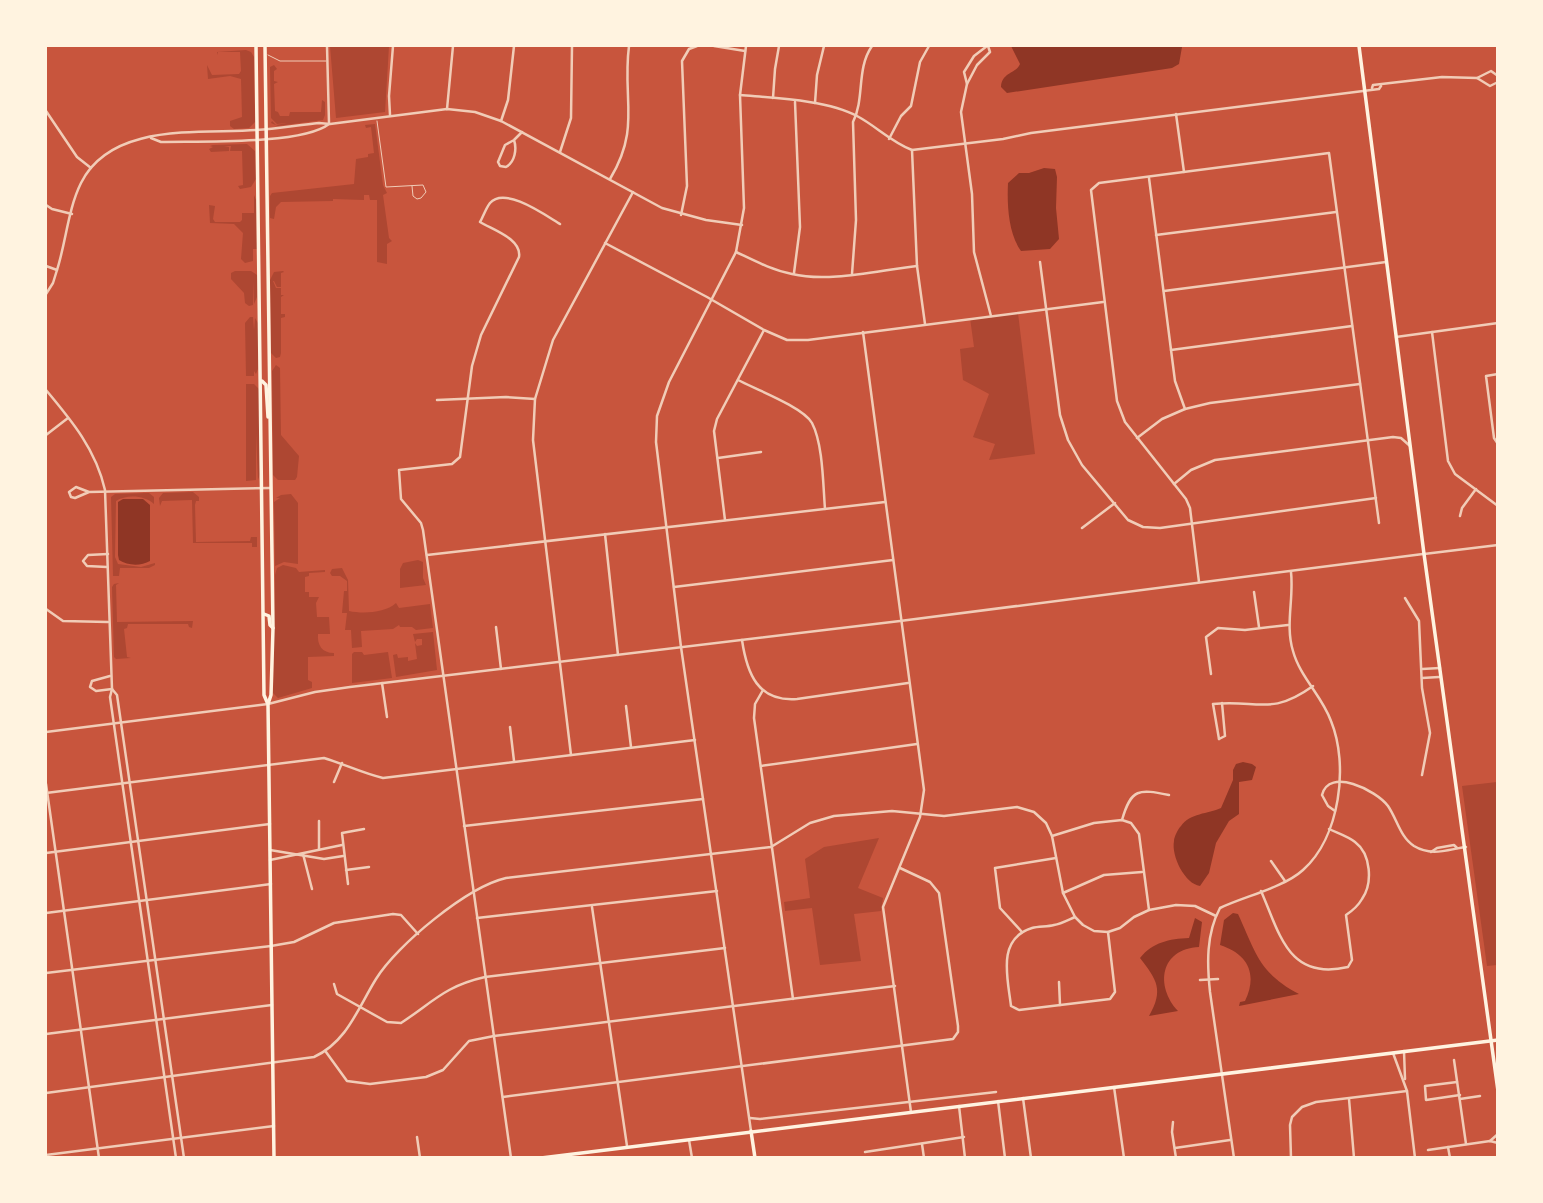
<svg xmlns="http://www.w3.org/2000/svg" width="1543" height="1203" font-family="Manrope,sans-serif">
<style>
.green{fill:#ae4732}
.water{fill:#8f3625}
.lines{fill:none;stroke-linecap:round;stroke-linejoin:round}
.service{stroke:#f1ccb7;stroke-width:1}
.minor{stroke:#f1ccb7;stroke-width:2.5}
.tertiary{stroke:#f1ccb7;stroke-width:2.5}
.secondary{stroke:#fff3e0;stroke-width:3.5}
.primary{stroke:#fff3e0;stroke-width:3.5}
</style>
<rect width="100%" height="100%" fill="#c8553d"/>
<g class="green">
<path d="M330,46H389L385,112L336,118Z"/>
<path d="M246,50L251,52L254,57L255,122L249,128L234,129L230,126V121L242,117L241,79L230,76L208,79L207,65L212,75L239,74L241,71L240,52H218L217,55V52Z"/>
<path d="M274,65L277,69L274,71V81L278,82L274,84L275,111L278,112L280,116H289L290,112H321L322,100L325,102V115L323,120L278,126L271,123L272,121L276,125L287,123L277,124L271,118L270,67Z"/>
<path d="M375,124L383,185L387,193L383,195L389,238L392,241L387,244V264L377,262V200H370L369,195H364V200L333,199V201L281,202L276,207L274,219L270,218V196L272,193L354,184L356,159L368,157V154L374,153L371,127L366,128L365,125Z"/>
<path d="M247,144L255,151L256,179L251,187L240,189L238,186L243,185L242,151H230L231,146H224L229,147V151L211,152L209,149L213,147L210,146L213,145Z"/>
<path d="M254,195L256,200L257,249H253V261L245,263L241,259L243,233L234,224L210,223L209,205L215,206L213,219L215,222H240L242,220V213H254Z"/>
<path d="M235,271H251L257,275V297L254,304V281L253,305L249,306L245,303L244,293L231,279V273Z"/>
<path d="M283,271L284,272L281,273V287H277L274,281H273L276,288H281V295H284L281,297V314H285V317L281,318V353L280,357L276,358L271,353L270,280L274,272Z"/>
<path d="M1018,313L1035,454L989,460L995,444L973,437L989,394L963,380L960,349L974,347L970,318Z"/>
<path d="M250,317H253L254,330L255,318L258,323V369L256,374L254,371V376H246L245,323Z"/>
<path d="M276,365L280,368L281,435L299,456L297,477L295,480H278L273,475L272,371Z"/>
<path d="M246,384H254L259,389L260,474L258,480L256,433V480L246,481Z"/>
<path d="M193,492L199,497V501H196L195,505L196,542L250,541L251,537H257V547H252V543H193L192,500L162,501L160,506L159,498L163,493Z"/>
<path d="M149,493L154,497V504C145,495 126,494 116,501L115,557L118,564L141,567L155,563V565L149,568H120L119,576H113L111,497L115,494Z"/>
<path d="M291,494L298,503V564L284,562L275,566L274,502L280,498H276L281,495Z"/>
<path d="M418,560L423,562V578L426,585L400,588V569L403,563Z"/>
<path d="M283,565L296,568L299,572L325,570V572L309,573V576L305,577V592H309V597H319L316,603L317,617H329L330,634H318C317,645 322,653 334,653V656L308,657V680L312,682V688L278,698L273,693L275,575L277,568Z"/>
<path d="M342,568L348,580L349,611C363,614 385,613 396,603L399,608L430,604L433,628L416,630L412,627H400L399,625L393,629L361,631L362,647L352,648L351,630H345L347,613H342L344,591H347V581L340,576H332L330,573L332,569Z"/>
<path d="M119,583L116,585L117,622L193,621L192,628L189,627L188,624H128L127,628L124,629L127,657L131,658L116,659L114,657L112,587L114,584Z"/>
<path d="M433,632L437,670L396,677L393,655L397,654L398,658L408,657V661L417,659L415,643L417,646L422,645V639H417L415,642L413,634Z"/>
<path d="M354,652H362L364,655L388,652L392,678L352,683V654Z"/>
<path d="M1497,782V965L1487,966L1462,786Z"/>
<path d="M879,838L858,888L883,898L881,911L854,914L861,961L820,965L812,908L785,911L784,902L810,898L805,859L824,847Z"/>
</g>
<g class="water">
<path d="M1011,46H1182V47L1179,64L1172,68L1007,93L1001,87C1002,72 1016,74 1020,64Z"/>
<path d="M1044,168L1055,169L1057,177L1056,208L1059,239L1050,249L1021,251C1008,233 1007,204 1008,183L1019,173H1029Z"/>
<path d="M143,499L150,505V561C141,566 128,566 119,560L118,555V502L123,499Z"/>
<path d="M1243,762L1252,764L1256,767L1252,780L1239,782V814L1229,821L1216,843L1209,873L1200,886C1185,884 1171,856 1174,841C1174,837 1178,829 1181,826C1190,813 1208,814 1221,808L1233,780V770L1236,764Z"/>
<path d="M1233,913L1238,914C1256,953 1259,973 1299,994L1239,1006L1240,1002L1245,1001C1258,974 1248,954 1220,945L1224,920Z"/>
<path d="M1195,918L1202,922L1199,947C1160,949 1155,986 1178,1011L1149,1016C1164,990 1157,980 1140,958C1153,942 1169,939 1189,938Z"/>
</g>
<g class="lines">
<g class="service">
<path d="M268,55L280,61H326"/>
<path d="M377,121L386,187L423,185L426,192L421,198L417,199L413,196L412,186"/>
</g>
<g class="minor">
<path d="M327,46L329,123"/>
<path d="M714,46L745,51"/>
<path d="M988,46L990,52L977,65L967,84L961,112L972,194L974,252L991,316"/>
<path d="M1498,76L1491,71L1477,78L1490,86L1498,82"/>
<path d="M967,84L964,72L974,56L987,46"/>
<path d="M1372,88L1373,85L1442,77L1477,78"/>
<path d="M740,95C774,98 828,100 857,116C876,126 891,142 912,150L1003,139L1031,133L1379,89L1381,86"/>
<path d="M773,98L775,69L779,46"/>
<path d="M815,103L817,75L824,46"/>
<path d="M447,109L453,46"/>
<path d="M46,111L77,157L91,168"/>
<path d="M1176,114L1184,172"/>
<path d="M390,115L389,96L393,46"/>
<path d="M501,121L508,100L514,46"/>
<path d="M151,138L161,142C199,141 302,145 329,124"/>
<path d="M889,139L901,116L911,106L920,62L929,46"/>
<path d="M514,140C517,149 515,162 506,167L500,166L498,162L505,145L514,140L522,132"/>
<path d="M912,150L917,266L925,324"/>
<path d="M560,152L571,118L572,46"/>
<path d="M1149,178L1175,381L1185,409"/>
<path d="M610,179C641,128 622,99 629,46"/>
<path d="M46,205L52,209L72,214"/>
<path d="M681,215L687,186L682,61L689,49L697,46"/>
<path d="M1156,235L1336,212"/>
<path d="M605,243L707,297L764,330L787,340H808L1103,302"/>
<path d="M736,252C755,261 772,270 792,274C829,283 879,270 917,266"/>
<path d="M1040,262L1060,415L1068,440L1082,465L1128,520L1143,527L1160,528L1376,498"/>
<path d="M46,266L57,270"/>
<path d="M794,273L800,227L795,102"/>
<path d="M852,274L856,220L853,122C865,98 856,69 872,46"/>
<path d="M1164,291L1386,262"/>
<path d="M46,294L53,283L57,270C66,242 68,209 81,183C111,122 200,134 256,130C277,129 298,125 319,123L330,124L447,109L475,112L501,121L662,208L706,220L742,225"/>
<path d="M863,332L924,790L920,817L883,907L911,1112"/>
<path d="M1432,332L1448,461L1455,474L1498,506"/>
<path d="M1396,337L1498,323"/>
<path d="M1171,350L1352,326"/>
<path d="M1498,374L1486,376L1494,438L1498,444"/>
<path d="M738,380C755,389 803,407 812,423C823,444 823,484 825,509"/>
<path d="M46,390C72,421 96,450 105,490L112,689L110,697L176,1158"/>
<path d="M437,400L506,397L535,399"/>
<path d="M46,435L68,418"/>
<path d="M1137,438L1162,419L1185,409L1210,403L1360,384"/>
<path d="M718,458L761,452"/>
<path d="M1174,484L1191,470L1215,460L1393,437L1401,438L1410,446"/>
<path d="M89,492L75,498L71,497L69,492L76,487L89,492L270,488"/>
<path d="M1460,516L1462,508L1476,489"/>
<path d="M725,520L714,431L717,419L764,330"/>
<path d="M1082,528L1115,503"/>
<path d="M605,534L618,655"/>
<path d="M1424,554L1498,545"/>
<path d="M427,555L885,502"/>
<path d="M107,567L87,566L83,561L88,555L108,554"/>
<path d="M1199,582L1190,508L1186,499L1125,422L1117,401L1091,190L1099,183L1329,153L1379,523"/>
<path d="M674,587L893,560"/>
<path d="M1254,592L1259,627"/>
<path d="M1405,598L1419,621L1422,688L1430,733L1422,775"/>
<path d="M46,609L63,621L108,622"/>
<path d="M496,627L501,669"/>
<path d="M742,640C747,674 758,702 797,699L908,683"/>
<path d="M1422,669L1440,668"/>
<path d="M1211,674L1206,637L1218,628L1245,630L1288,625"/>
<path d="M110,676L92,681L90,687L96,691L112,689"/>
<path d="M1422,678L1439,677"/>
<path d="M382,683L387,717"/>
<path d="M112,689L117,695L184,1158"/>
<path d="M763,690L755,704L754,718L793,999"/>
<path d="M626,706L631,747"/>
<path d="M510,727L514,761"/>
<path d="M1219,739L1213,704C1257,699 1270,717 1313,686"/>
<path d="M1219,739L1225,736L1222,703"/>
<path d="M571,755L533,440L535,399L553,340L633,192"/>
<path d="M761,766L917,744"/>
<path d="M334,782L342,763"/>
<path d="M46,784L99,1158"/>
<path d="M46,793L324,758C344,764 362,773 383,778L695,740"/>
<path d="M1335,811L1328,806L1322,795C1329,767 1376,790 1388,806C1397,819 1400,837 1414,846C1432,857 1449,849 1466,847"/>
<path d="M1122,820C1131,788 1139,789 1169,795"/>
<path d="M464,826L703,799"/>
<path d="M1052,836L1094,823L1122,820L1131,823L1139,834L1149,910"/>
<path d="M319,849V821"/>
<path d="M270,850L324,859L343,856"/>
<path d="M1431,852L1437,848L1454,845L1457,848"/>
<path d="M46,853L270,824"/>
<path d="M303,854L312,889"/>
<path d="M270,860L342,845"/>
<path d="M1271,861L1285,881"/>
<path d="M346,870L369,867"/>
<path d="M348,884L342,833L364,829"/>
<path d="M1261,891C1280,934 1288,981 1348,967L1352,960L1346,915C1352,911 1358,906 1362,899C1373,883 1371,854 1355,842C1347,836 1337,833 1329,829"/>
<path d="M1063,893L1104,875L1142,872"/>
<path d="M592,907L627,1146"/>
<path d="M46,913L271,884"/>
<path d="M1075,917C1068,920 1061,924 1054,925C1047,927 1039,926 1032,928C996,939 1008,979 1011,1006L1019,1010L1110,999L1115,992L1108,932"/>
<path d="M477,918L717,891"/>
<path d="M1022,932L1000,908L995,868L1056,858"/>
<path d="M46,973L271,946L294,942L334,923L393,914L401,915L418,934"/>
<path d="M1200,980L1218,979"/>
<path d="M1059,982L1060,1005"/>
<path d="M334,984L337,994L387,1022L401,1023C433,1002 445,986 485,977L725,948"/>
<path d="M46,1034L272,1005"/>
<path d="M1404,1051L1405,1079"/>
<path d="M326,1052L347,1081L370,1084L426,1077L443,1070L469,1041L494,1036L895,986"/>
<path d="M1393,1053L1407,1091L1415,1158"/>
<path d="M1454,1060L1466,1144"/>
<path d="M1457,1082L1425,1086L1426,1100L1460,1095"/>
<path d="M1114,1087L1124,1158"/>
<path d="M46,1093L314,1057C347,1042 358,1008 376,979C397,945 467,887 506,878L771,847L810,823L834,816L892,811L944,816L1017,807L1034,812L1046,823L1052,836L1063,893L1075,917L1083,925L1094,931L1108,932L1120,928L1134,917L1149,910L1176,905L1195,906L1216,916"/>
<path d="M503,1097L953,1039L958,1032V1026L939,893L930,882L900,868"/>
<path d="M1023,1098L1031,1158"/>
<path d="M1349,1099L1354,1158"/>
<path d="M1460,1099L1480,1096"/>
<path d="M998,1101L1005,1158"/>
<path d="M959,1106L965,1158"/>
<path d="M750,1118L760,1119L996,1092"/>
<path d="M1173,1122L1172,1132L1176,1158"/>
<path d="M417,1137L420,1158"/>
<path d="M689,1140L692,1158"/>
<path d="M1490,1141L1498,1134"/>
<path d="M922,1144L924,1158"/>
<path d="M1448,1147L1450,1158"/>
<path d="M1175,1148L1230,1140"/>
<path d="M1428,1150L1490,1141L1498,1143"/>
<path d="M865,1152L964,1137"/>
<path d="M46,1155L274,1126"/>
<path d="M511,1158L423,530L421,523L401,499L399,470L452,464L460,457L472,366L481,335L519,257C522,239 493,230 480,222C483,217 486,208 490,203C505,186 545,215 560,224"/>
<path d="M1234,1158L1210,992C1207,964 1206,934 1220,908C1245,896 1283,888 1303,870C1340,837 1349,765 1331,721C1322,696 1300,677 1293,651C1285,625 1294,599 1291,572"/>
<path d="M1291,1158L1290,1125L1292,1117L1302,1107L1316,1102L1407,1091"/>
</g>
<g class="tertiary">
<path d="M746,46L740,95L744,208L736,252L669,382L657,416L656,442L681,647L751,1131"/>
<path d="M46,732L268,704L315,692L350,687L900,621L1423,554"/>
</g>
<g class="secondary">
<path d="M1359,46L1424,554L1498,1091"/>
<path d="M751,1131L755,1158"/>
<path d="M541,1158L1498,1040"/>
</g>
<g class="primary">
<path d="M256,46L264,695L267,702"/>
<path d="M265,46L273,628L271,695L268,704L274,1158"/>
<path d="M262,381L266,385L268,417"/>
<path d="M264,614L269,616L270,625L273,628"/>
</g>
</g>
<rect width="1543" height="1203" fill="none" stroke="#fff3e0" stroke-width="94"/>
</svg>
